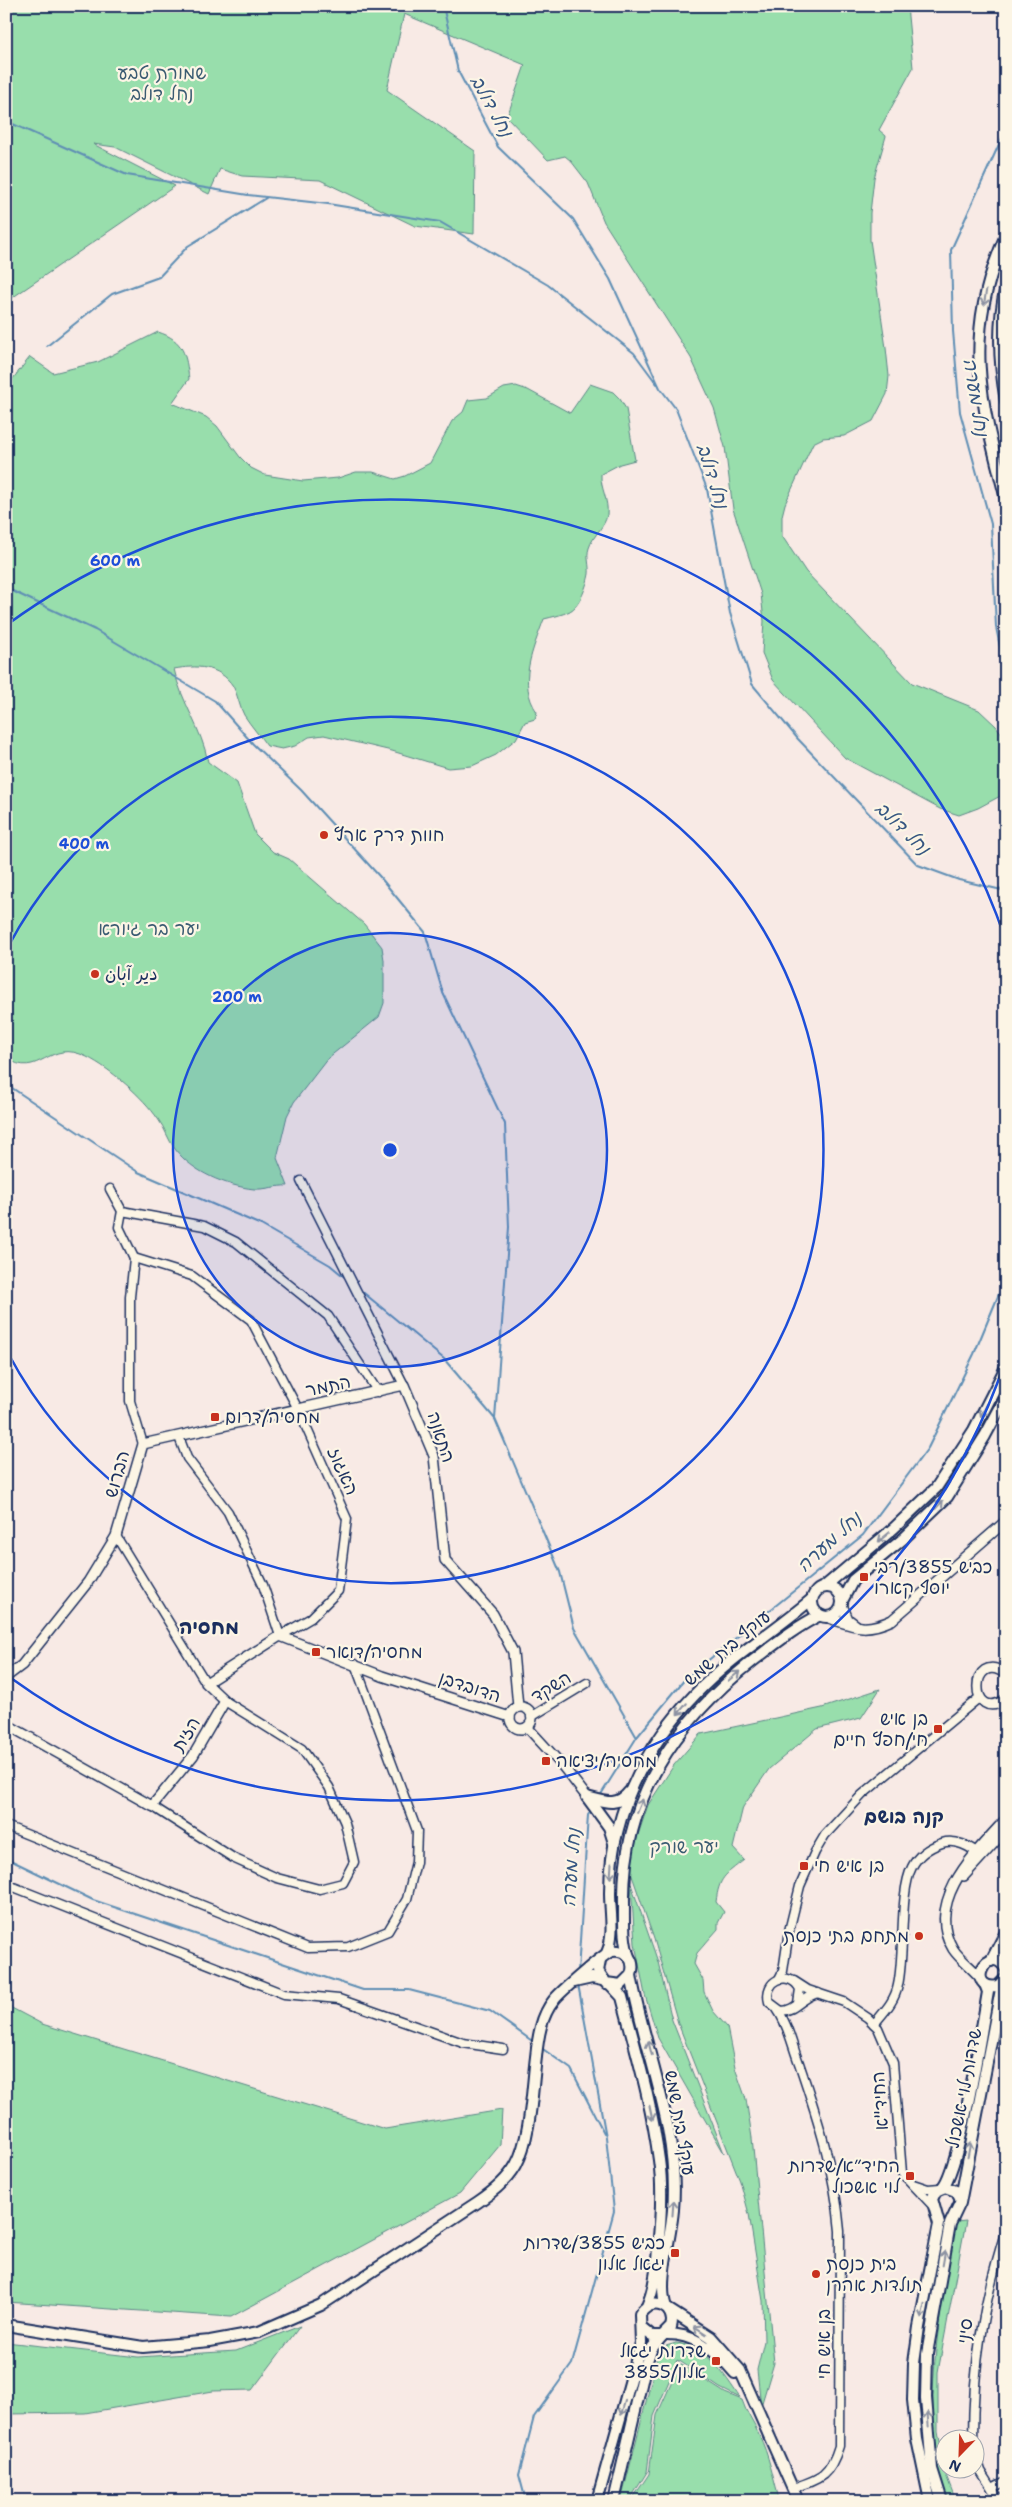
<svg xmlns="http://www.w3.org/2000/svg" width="1012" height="2507" font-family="'Shantell Sans','Playpen Sans Arabic','Playpen Sans Hebrew',sans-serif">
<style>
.green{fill:#98deac;stroke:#5a8685}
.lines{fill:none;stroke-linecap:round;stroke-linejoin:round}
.stream{stroke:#5e8eb4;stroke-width:2}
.minor-casing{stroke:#1b2f5e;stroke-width:11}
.tertiary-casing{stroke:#1b2f5e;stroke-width:12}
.secondary-casing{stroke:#1b2f5e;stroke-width:14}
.minor{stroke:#fcf5e5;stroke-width:8}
.tertiary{stroke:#fcf5e5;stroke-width:9}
.secondary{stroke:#fcf5e5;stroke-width:10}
.oneway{stroke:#8c92a2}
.ring{fill:none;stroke:#1d4ed8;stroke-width:2.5}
.poi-dot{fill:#c8321e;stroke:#fcf5e5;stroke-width:2}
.labels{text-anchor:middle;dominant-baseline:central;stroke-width:4.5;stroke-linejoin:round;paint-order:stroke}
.park-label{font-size:18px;fill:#3a5b72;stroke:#fcf5e5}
.poi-label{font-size:18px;fill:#1b2f5e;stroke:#fcf5e5;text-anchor:start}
.street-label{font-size:18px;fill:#1b2f5e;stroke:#fcf5e5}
.water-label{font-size:19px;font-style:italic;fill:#375782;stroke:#fcf5e5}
.neighbourhood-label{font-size:19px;font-weight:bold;fill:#1b2f5e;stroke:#fcf5e5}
.quarter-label{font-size:20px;font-weight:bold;fill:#1b2f5e;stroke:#fcf5e5}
.centre{fill:#1d4ed8;stroke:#fcf5e5;stroke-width:2.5}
.ring-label{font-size:15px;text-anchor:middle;font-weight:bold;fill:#1d4ed8;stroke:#fcf5e5;stroke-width:4.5;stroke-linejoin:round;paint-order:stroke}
</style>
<rect width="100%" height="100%" fill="#f8eae5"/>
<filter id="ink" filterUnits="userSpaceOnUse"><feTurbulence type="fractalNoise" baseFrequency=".02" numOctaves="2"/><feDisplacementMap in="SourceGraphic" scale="10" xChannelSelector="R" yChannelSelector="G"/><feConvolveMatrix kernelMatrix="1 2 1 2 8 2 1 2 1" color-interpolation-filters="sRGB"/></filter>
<g filter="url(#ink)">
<g class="green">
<path d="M6,6H907L913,68L879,130L886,136L874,178L870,213V240L886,348L889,376L887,394L873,421L844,436L823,438L813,443L785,504L782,516V536L806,572L912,683L979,710L996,726L1006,739V793L978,808L959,815L940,809L845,758L773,680L762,653L764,621L761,594L733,509L725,447L714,408L691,358L604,222L588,183L571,161L565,156L548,160L507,117L525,65L404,14L387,90L475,151L474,234L415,226L320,180L242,176L220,169L209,194L115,147L93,144L175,186L6,302Z"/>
<path d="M158,332C184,340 186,355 189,379L172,403L206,417L217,426L240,457L251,468L265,475L303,481L338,478L356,472H373L395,479L405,476L430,463L452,421L463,412L468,400L487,398L504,388L516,386L528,390L570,413L590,384L613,392L620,399L626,409L635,460L620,464L601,474C600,488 609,500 607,515C605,527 593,535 589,548C586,557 590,565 589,574C587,585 580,606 570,611C562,615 552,617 544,619C533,649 517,683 537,712L535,719L525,722L516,739L496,755L472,766L448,768L392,751L324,735L309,737L295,746L282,749L267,746C260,736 251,726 244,715C239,706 238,695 233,686C219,665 196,665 174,669C181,702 202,729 208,762L237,783L255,834L273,852L289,859L364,924L382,947L384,960V1003L379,1017L328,1058L294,1102L287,1116L277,1158L288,1186C277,1185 266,1190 254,1189C226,1186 192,1172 175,1149C168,1140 165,1128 158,1119C143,1097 111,1069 87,1057C48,1037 40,1081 6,1058V383L8,385L30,357L53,373L98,362Z"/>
<path d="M880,1689L861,1718L817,1729L769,1769L743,1807L733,1848L744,1860C725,1875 719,1877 716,1902L724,1912L718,1923V1929L697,1953L694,1964L703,1980L704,1992L713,2011L727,2027L735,2068L746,2099L752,2138L774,2363L761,2406L757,2370L764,2341L763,2301L749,2214L740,2181L678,2023L654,1939L630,1870L632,1853L648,1805L674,1765L701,1734L822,1708Z"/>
<path d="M631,1884L658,1962L672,2020L724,2153L658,2038L645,1995L635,1944Z"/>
<path d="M6,2005L42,2024L385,2129L502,2110L500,2145L460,2193L231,2317L6,2302Z"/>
<path d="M966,2221L938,2372V2431L946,2475L956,2501H946C919,2408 940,2315 956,2222Z"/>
<path d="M300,2326L252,2390L213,2391L85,2413L6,2414V2342L138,2357L236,2351Z"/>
<path d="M676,2343C707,2346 724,2374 740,2398L720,2388L678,2360L654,2416L647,2472L629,2501H621L658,2354L666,2346Z"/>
<path d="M680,2364L725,2393L742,2400C746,2413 754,2423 759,2435C769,2455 773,2478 779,2499L777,2501H631L649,2474L657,2415Z"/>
</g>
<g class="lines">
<g class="stream">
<path d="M443,6L458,71L498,147L573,219L610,279L660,388L676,409L707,489L730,613L752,684L798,739L918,865L959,880L1006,891"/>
<path d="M6,121L127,175L248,195L328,204L440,222L548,285L634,353L657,384"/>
<path d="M1006,129L951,250L953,331L960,412L991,524L996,627L1006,677"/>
<path d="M47,346L112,294L159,277L188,246L266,198"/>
<path d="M6,588L95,630L215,701L253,744L301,790L380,877L425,932L443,993L505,1124L509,1227L495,1419"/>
<path d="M6,1084L138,1172L261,1225L330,1265L348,1280"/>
<path d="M359,1289L444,1359L495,1419L560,1572L574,1628L636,1736"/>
<path d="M600,1796L637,1737L685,1679L863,1535L928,1448L974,1354L1006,1277"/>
<path d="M6,1858L93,1900L363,1990H409L490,2011L535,2043"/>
<path d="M578,1972L588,1815L591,1811"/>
<path d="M540,2047L571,2069L604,2133"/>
<path d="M526,2501L519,2475L534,2417L572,2364L614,2211L606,2137L578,1984"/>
</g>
<defs>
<g id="minor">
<path d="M301,1181L404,1385"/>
<path d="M110,1189L122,1211L119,1227L134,1258L130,1297V1401L143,1444"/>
<path d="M122,1211L204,1226L236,1242L328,1316L378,1392"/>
<path d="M134,1258L192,1276L251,1320L298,1409L347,1519L338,1591L311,1618L280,1636L263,1585L228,1512L187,1458L179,1437"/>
<path d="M116,1536L206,1683"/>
<path d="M531,1717L587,1683"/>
<path d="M152,1806L235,1859L277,1878L319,1889L343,1883L354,1862L345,1823L329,1787L302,1749L225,1701"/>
<path d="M6,1826L308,1948L348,1947L388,1931L407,1899L416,1862L417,1831L355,1664"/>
<path d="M6,1884L284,1994L339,1999L463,2043L503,2049"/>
<path d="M779,1979L783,1971L789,1931L800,1886L815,1852L825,1835L862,1795L980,1697"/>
<path d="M794,1981L808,1990L844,2002L868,2018L878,2028L893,2063L902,2173L934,2207"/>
<path d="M798,2003L800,1989C789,1969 763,1980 769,2002L781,2011C796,2011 803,1996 818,1993"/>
<path d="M777,2009C788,2024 792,2045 799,2063C818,2119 835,2172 840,2231L839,2446C830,2476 820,2479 793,2488"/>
<path d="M874,2024C884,2012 895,2001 898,1985C905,1954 899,1892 912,1867C918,1855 930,1847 942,1843C955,1839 971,1846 980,1856"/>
<path d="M913,2184L928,2189L940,2188"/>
<path d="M973,2440C973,2364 983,2302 1006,2230"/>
<path d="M974,2449L981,2471L1000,2501"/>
<path d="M992,2488L1006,2481"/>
</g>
<g id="tertiary">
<path d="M842,1605L848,1619L856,1625"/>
<path d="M826,1617C853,1626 864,1633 892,1620L1006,1521"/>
<path d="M1006,1674C969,1647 968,1726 1006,1699"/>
<path d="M6,1677L22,1665L88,1582L116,1536L143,1444L404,1385L434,1456L445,1560L493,1614L513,1652L518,1707"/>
<circle cx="521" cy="1718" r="11"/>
<path d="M6,1724L152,1806L193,1756L225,1701L206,1683L280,1636L382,1676L510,1717"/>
<path d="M528,1728L561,1764L587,1797"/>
<path d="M964,1876L1006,1830"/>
<path d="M982,1980C974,1969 961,1961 953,1949C924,1901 976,1852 1006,1819"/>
</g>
<g id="secondary">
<path d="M1006,235C962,334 980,400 1006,499"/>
<path d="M1006,286C997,324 999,363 1006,401"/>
<path d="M824,1587L894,1528L936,1488L974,1430L1006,1367"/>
<circle cx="827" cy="1602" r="15"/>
<path d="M842,1601L853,1580L903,1539L947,1497L985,1436L1006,1397"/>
<path d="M587,1797L609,1827L614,1843"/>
<path d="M587,1797C603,1801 617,1808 629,1792"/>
<path d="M607,1953C615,1934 610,1913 610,1893C610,1871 612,1850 618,1829C635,1760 680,1702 734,1659C760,1639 787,1620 812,1599"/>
<path d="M629,1957C623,1940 624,1922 624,1904C622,1799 674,1723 754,1660C775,1644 796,1627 820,1615"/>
<path d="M991,1961L1006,1932"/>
<path d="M1006,1969C989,1940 963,1991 998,1986L1006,1978"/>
<path d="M631,1975C645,2054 680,2129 673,2210C671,2237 657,2283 666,2307"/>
<path d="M574,1982L592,1978L602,1980"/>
<path d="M611,1985L622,1997C636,2051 652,2105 659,2160C663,2188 661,2219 658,2247C657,2268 655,2288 647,2306"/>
<path d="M942,2188C960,2169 982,2026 988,1992L985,1984"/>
<path d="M669,2310L711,2337L740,2370L798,2501"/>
<path d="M6,2325L143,2347L210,2341L259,2332L321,2305L478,2202C493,2192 507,2181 516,2165C531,2138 532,2088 536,2057C538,2037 541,2016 554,2000C559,1993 606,1952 612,1951C618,1950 625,1952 629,1957C633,1962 633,1969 631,1975L621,1985L606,1983L598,1971L600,1961"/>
<path d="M665,2334C694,2333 717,2351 735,2373"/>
<path d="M597,2501L641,2343L640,2314C652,2295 677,2307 671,2327L662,2336H652L641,2327"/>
<path d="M614,2501L646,2363L652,2348L662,2336"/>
<path d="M930,2501L917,2439L913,2400L914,2363L919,2327L939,2224L932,2199L936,2191L945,2187L956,2191L960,2198"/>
<path d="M942,2501L932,2469L926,2398L927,2354L950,2224L960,2203L1002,1984"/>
</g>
</defs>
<use href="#minor" class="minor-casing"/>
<use href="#tertiary" class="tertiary-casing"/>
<use href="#secondary" class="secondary-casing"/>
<use href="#minor" class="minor"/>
<use href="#tertiary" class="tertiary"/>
<use href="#secondary" class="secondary"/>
</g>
<defs><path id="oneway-shaft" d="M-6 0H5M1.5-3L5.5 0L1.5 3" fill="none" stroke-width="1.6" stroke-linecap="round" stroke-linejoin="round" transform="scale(1.25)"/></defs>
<g class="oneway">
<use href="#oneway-shaft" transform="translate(985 298) rotate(99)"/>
<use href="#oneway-shaft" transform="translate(984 1410) rotate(117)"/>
<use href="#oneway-shaft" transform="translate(938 1506) rotate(-47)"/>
<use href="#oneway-shaft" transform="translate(884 1537) rotate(140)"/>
<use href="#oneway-shaft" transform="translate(734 1676) rotate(-40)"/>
<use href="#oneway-shaft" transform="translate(682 1709) rotate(130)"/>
<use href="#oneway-shaft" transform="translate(640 1806) rotate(-68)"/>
<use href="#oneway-shaft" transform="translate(611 1871) rotate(94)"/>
<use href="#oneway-shaft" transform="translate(650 2048) rotate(-104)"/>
<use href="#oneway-shaft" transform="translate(651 2113) rotate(78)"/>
<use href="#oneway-shaft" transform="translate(969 2150) rotate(-79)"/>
<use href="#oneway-shaft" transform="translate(673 2208) rotate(-86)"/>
<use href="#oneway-shaft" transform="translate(944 2258) rotate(-80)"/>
<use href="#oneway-shaft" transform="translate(923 2311) rotate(102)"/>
<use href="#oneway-shaft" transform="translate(700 2330) rotate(-147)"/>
<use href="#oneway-shaft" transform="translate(623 2408) rotate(106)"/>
<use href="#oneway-shaft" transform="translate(928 2419) rotate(-95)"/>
</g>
</g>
<circle cx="390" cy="1150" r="217" fill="#1d4ed8" fill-opacity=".12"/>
<g class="ring">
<circle cx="390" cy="1150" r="217"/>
<path d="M8 947A433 433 0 1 1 8 1353"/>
<path d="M1005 1362A650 650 0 0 1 8 1676M8 624A650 650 0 0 1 1005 938"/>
</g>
<g class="poi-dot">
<circle cx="324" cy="835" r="5"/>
<circle cx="95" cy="974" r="5"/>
<rect x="210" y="1412" width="10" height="10" rx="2.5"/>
<rect x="859" y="1572" width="10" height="10" rx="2.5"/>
<rect x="311" y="1647" width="10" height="10" rx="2.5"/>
<rect x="933" y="1724" width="10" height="10" rx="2.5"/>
<rect x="541" y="1756" width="10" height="10" rx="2.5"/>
<rect x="799" y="1861" width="10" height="10" rx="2.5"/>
<circle cx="919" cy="1936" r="5"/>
<rect x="905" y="2171" width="10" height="10" rx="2.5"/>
<rect x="670" y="2248" width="10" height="10" rx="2.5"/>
<circle cx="816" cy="2274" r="5"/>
<rect x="711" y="2356" width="10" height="10" rx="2.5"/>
</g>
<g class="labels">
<g class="park-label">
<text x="162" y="73">שמורת טבע<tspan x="162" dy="21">נחל דולב</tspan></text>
<text x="149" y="929">יער בר גיורא</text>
<text x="684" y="1847">יער שורק</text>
</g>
<g class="poi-label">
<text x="334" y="835">חוות דרך ארץ</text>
<text x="105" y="974">دير آبان</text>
<text x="225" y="1417">מחסיה/דרום</text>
<text x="874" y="1567">כביש 3855/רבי<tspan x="874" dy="21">יוסף קארו</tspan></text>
<text x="326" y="1652">מחסיה/דואר</text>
<text x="928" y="1719" text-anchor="end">בן איש<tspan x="928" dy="21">חי/חפץ חיים</tspan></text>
<text x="556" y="1761">מחסיה/יציאה</text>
<text x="814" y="1866">בן איש חי</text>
<text x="909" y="1936" text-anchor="end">מתחם בתי כנסת</text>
<text x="900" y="2166" text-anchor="end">החיד״א/שדרות<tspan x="900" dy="21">לוי אשכול</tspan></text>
<text x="665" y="2243" text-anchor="end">כביש 3855/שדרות<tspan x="665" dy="21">יגאל אלון</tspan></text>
<text x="826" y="2264">בית כנסת<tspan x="826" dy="21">תולדות אהרן</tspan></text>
<text x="706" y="2351" text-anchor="end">שדרות יגאל<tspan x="706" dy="21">אלון/3855</tspan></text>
</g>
<g class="street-label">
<text transform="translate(328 1386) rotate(-12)">התמר</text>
<text transform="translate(441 1437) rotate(72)">התאנה</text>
<text transform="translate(343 1471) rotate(66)">האגוז</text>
<text transform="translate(117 1474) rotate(-74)">הברוש</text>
<text transform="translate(727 1648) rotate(-40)">עוקף בית שמש</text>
<text transform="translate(470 1687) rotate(18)">הדובדבן</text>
<text transform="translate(551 1687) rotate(-31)">השקד</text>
<text transform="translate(186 1734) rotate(-58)">הזית</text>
<text transform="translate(964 2088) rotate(-79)">שדרות לוי אשכול</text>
<text transform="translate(880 2101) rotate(-94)">החיד"א</text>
<text transform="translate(680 2123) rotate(80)">עוקף בית שמש</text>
<text transform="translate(965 2331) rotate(-82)">סיני</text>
<text transform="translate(824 2344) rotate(-90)">בן איש חי</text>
</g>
<g class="water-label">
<text transform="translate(492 106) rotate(61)">נחל דולב</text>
<text transform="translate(976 397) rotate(81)">נחל מערה</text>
<text transform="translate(713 476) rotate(73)">נחל דולב</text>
<text transform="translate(903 828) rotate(44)">נחל דולב</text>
<text transform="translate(829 1542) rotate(-42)">נחל מערה</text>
<text transform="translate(571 1868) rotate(-86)">נחל מערה</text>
</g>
<g class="neighbourhood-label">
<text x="904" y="1816">קנה בושם</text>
</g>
<g class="quarter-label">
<text x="209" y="1627">מחסיה</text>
</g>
</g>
<circle cx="390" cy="1150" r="8" class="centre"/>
<g class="ring-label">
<text x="115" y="566">600 m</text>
<text x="84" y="849">400 m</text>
<text x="237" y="1002">200 m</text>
</g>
<rect width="1012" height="2507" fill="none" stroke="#fcf5e5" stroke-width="25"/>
<rect x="12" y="12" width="987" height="2482" fill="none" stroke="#1b2f5e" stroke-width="2" filter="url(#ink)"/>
<g transform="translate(960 2454) rotate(203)"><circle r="24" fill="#fcf5e5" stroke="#a2a6af"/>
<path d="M0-4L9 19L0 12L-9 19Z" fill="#c8321e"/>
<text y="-8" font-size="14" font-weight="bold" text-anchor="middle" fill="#1b2f5e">N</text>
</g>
</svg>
